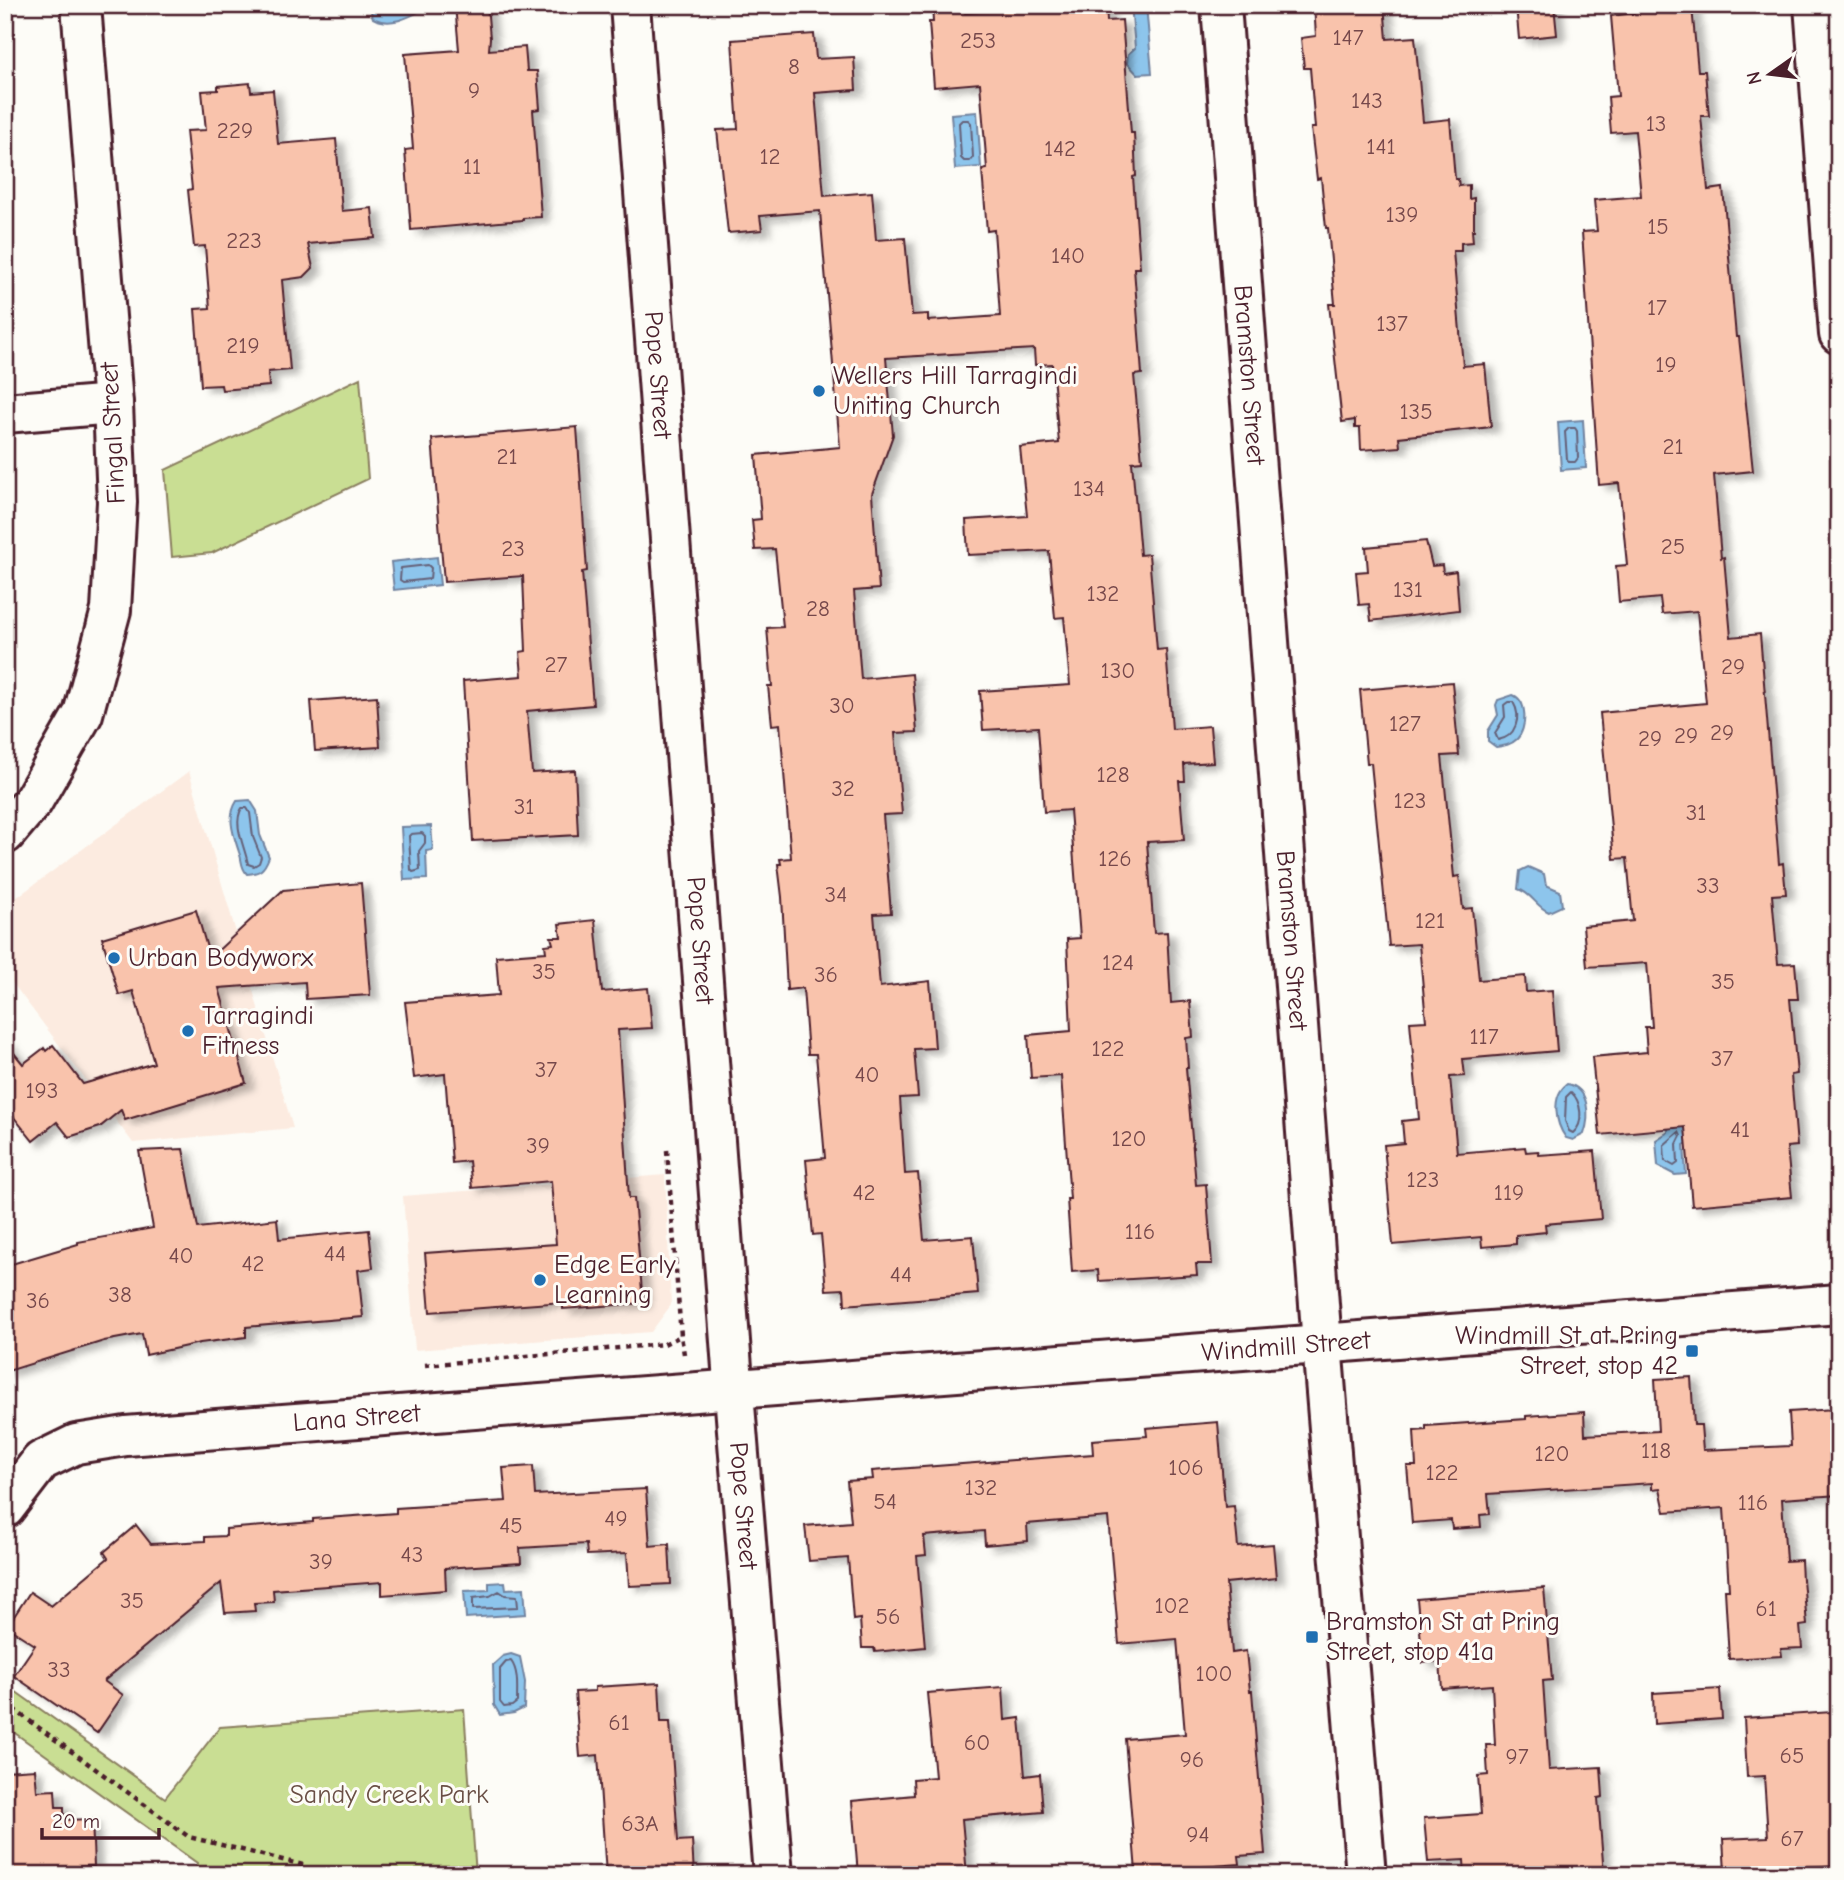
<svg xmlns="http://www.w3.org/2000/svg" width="1844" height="1880" font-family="'Comic Neue',sans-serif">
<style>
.built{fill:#fcebe0}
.green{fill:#c9de93;stroke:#8a7e5f;stroke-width:2}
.water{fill:#8dc5ec;stroke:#72839f;stroke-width:2}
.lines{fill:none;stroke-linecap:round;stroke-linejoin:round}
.shore{stroke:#656178;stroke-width:2}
.building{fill:#f9c3ac;stroke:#4a1f2b;stroke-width:2;filter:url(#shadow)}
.minor-casing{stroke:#4a1f2b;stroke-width:44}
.path{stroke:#4a1f2b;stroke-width:4.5;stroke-dasharray:5 5;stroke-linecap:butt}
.minor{stroke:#fdfcf7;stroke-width:38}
.poi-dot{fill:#1f6fb2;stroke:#fdfcf7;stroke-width:2.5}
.labels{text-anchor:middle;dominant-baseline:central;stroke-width:6;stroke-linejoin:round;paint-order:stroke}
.number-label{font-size:23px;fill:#76484b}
.street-label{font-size:26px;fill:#4a1f2b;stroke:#fdfcf7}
.poi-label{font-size:26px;fill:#4a1f2b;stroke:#fdfcf7;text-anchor:start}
.park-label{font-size:26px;fill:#6a4f45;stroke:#fdfcf7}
</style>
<defs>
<filter id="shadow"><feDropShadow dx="8" dy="4.5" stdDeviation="3.5" flood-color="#0004"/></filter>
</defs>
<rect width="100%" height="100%" fill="#fdfcf7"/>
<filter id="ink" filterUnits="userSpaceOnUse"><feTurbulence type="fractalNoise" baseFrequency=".0143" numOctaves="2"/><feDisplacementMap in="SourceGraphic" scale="14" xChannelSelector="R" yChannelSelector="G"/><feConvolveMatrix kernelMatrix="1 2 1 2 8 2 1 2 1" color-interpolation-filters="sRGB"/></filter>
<g filter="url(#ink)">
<g class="built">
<path d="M189,771L293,1128L133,1143L5,973V906Z"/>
<path d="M665,1175L671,1305L651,1332L415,1350L403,1196Z"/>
</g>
<g class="green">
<path d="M360,378L368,479L212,553L172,557L165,470Z"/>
<path d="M5,1684L165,1798L220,1727L464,1709L476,1875H195L197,1863L5,1726Z"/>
</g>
<g class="water">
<path d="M369,5H423L424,9C408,18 390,27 373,18Z"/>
<path d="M1131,5H1146L1152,73L1137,74L1127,63L1128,54L1135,48Z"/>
<path d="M977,112L981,167L955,169L951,114Z"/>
<path d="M1583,420L1586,468L1561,470L1558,422Z"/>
<path d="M437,557L440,585L394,590L391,562Z"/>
<path d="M1513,695C1528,701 1527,729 1517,739C1511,745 1504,746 1496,747L1488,741V731L1498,715L1496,705L1498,700Z"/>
<path d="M250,800L257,811L260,835L269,857C264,870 260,873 247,874C240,866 243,862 239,852C234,836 226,818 237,801Z"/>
<path d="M431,826L433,850L426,851L427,879L404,880L401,827Z"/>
<path d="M1528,867L1544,874L1546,885L1560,891L1562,906L1549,912C1535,906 1533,894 1518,889L1520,871Z"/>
<path d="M1567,1084C1590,1088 1590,1117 1584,1134L1573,1140L1566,1138C1555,1123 1551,1096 1567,1084Z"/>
<path d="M1686,1098L1689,1142L1684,1145L1686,1174L1675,1175L1658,1166L1656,1140L1668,1132L1666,1100Z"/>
<path d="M505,1582L506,1589L524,1588L526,1614L466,1618L464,1591L489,1590V1583Z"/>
<path d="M511,1654L520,1657L525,1682L524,1708L514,1713L500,1715L494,1705L493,1665L503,1656Z"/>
</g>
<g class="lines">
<g class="shore">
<path d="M962,120H968L971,123L973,157L970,161H964L961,158L959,123Z"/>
<path d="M1569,428H1575L1577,431L1578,458L1575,462H1569L1567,459L1565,432Z"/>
<path d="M428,565L431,568L430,579L403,582L400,580L401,568Z"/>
<path d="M1508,702H1513C1522,717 1516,737 1498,740L1495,733L1505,717L1504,705Z"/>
<path d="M242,808H247L250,813L253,837L261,857L259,863L254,866L248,864C245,847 232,824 242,808Z"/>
<path d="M422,833L425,836V843L419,851L420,870L413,872L411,870L409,836L411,834Z"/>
<path d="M1571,1092C1581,1101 1585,1123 1573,1133L1569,1131L1565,1121L1566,1097Z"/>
<path d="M1679,1132L1681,1136L1677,1144L1678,1163L1674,1166L1665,1161L1664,1145Z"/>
<path d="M499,1591L505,1595L517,1596L518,1607L473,1609V1598L490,1596Z"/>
<path d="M511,1661C519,1672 517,1688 517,1702L512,1706L504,1707L500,1702V1669L506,1662Z"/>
</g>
</g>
<g class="building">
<path d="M455,5H487L490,38L489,50L525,47L527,71H537L540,109L533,110L541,217L523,218V220L411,230L405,150L413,149L405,54L459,50Z"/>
<path d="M932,5H964L965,13L1046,8V5H1106L1107,21L1122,20L1131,133H1134L1136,176L1133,177L1140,268H1134L1142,374L1134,375L1142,461L1132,462L1140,555L1149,554L1157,650L1166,649L1172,729L1210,726L1213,762L1184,764L1185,781H1179L1184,840L1147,842L1154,933L1167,932L1171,1003L1190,1001L1193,1037L1186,1038L1188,1068H1186L1196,1185L1206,1184L1212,1264H1196L1197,1275L1099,1281L1098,1270L1072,1272L1067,1199H1070L1061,1076L1031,1078L1028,1035L1071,1031L1067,939L1080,938L1070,810L1044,812L1038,727L983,730L980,691L1070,685L1064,617L1055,618L1049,551L968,555L966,520L1027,516L1020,447L1059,443L1052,364L1035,365L1034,349L886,358L893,435L872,494L879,589L854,591L861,679L912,674L917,732L895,733L902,814L883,815L891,913L874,914L880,987L930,981L935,1048L914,1049L918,1097L900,1098L905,1174L918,1173L924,1240L973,1236L978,1294L845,1305L844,1289L826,1290L821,1234L813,1235L806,1160L825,1158L816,1054H808L803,988L787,990L782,897L778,864H781L780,859L791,858L780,724L772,725L768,686H772L767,628L783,627L775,549L755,550L752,520L761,519L756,455L840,447L820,211L760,216L762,230L728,233L717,130L738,129L732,40L814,34L816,59L854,57L856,90L815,93L824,196L872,192L876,240L905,238L912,315L928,314V321L1000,316L994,230L987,231L982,170L987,169L980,83L934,87L929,22H933Z"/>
<path d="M1314,5H1384L1387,39L1415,37L1423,122L1450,119L1455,179H1458L1459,186L1469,185V199L1474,198V230H1472L1473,242L1461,243V251H1453L1463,366L1485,364L1491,427L1399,437L1400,447L1361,450L1360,428H1355V420L1342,422L1329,304H1335L1328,228H1326L1321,178L1317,179L1311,128H1315L1310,68H1304L1301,38L1316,36Z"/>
<path d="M1516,5H1554L1557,35L1519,39Z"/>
<path d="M1692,7L1698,71H1705L1709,116H1701L1708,190L1723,188L1736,337H1739L1753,471L1714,475L1721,558L1724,557L1731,637L1760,634L1779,864L1783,863L1786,894L1772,895L1778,964L1795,963L1798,999H1790L1797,1074L1791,1075L1797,1146L1787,1147L1792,1197L1692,1206L1685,1127L1600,1135L1592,1057L1647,1052L1645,1027H1652L1647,963L1587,967L1583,926L1633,921L1627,858L1614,859L1600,713L1706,703L1697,611L1662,614L1660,598L1619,602L1616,566L1627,565L1619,483L1599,485L1582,232L1597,231L1594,200L1641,196L1635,131L1611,133L1608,97L1618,96L1611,16L1634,13V10Z"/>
<path d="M250,83L251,92L273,90L278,144L336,139L342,211L372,208L375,238L308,244L313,268L304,277L282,280L290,370L268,372L269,386L222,390L221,385L201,386L195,309L210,308L205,246L194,247L188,190L192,189L186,131L206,130L202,91L218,90V86Z"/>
<path d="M577,427L587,571L582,572L593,705L527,711L532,773L575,770L578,835L473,841L463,681L522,676L520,652L526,651L523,576L444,582L432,439Z"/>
<path d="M1426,541L1432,566L1442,565L1443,573L1456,571L1459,610L1371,621L1369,604L1359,605L1356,572L1368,571L1366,547Z"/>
<path d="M1452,682L1459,755L1442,756L1454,877L1459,876L1463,909L1472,908L1479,980L1525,976L1526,992L1552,990L1557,1051L1463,1059L1465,1076L1450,1077L1457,1153L1525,1147L1526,1152L1538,1151L1539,1155L1595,1151L1601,1219L1545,1224L1546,1232L1516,1235V1244L1482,1247L1481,1237L1393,1245L1384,1145L1404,1143L1402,1121L1419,1119L1410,1022L1426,1021L1419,944L1389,946L1371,763H1367L1360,690Z"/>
<path d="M377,696L380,747L315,751L311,701Z"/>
<path d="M361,883L370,995L306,999L305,982L219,988L246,1083L125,1120L121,1110L100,1127L69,1137L57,1122L33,1141L5,1106V1042L23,1064L44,1048L46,1051L53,1045L83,1084L154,1063L133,991L119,995L102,938L196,910L210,958L283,890Z"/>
<path d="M595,920L602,992L648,988L652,1028L618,1030L629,1198H634L643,1303L563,1309V1302L430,1312L425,1253L556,1244L551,1181L472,1188L469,1161L452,1163L445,1074L414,1078L405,1002L499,995L496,956L546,952L545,945L553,944L551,937H561L559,924Z"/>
<path d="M183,1149L198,1228L277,1219L279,1239L369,1230L373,1268L358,1270L363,1317L246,1327V1337L200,1343L146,1355L142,1334L104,1341L5,1372V1266L78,1244V1242L153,1228L139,1151Z"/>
<path d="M1691,1377L1694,1425H1701L1703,1450L1791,1446L1789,1412L1835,1409L1839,1495L1782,1499L1786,1561L1801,1560L1802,1580L1803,1579L1807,1625L1800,1626L1802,1648L1781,1649L1782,1656L1729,1659L1725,1590H1729L1724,1508L1665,1512L1660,1488L1652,1489V1483L1488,1494L1490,1514L1480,1515L1481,1527L1452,1529L1451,1520L1412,1523L1407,1466H1416L1414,1431L1426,1430V1426L1526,1419V1416L1584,1412L1585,1435L1658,1431L1655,1379Z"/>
<path d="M1218,1422L1225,1507L1234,1506L1238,1547L1273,1544L1276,1578L1226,1583L1232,1653L1246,1651L1250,1691H1252L1265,1854L1239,1856L1240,1864L1136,1872L1125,1739L1185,1734L1177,1639L1119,1644L1108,1517L1027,1524L1028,1541L985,1545L984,1531L924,1536L926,1555L917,1556L925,1647L875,1652L874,1648H862L860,1619L853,1620L848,1558L809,1561L805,1526L851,1522L847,1481L873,1479L872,1471L1093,1454L1092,1440L1147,1436L1146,1428Z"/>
<path d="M533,1466L535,1495L646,1489L650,1546L669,1544L671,1584L629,1586L627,1553L587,1555L586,1544L520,1548L521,1563L445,1568L446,1590L382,1595V1582L273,1590L274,1602L254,1603L255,1611L225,1613L221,1583L104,1681L123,1695L97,1733L14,1676L35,1645L7,1627L30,1592L51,1606L108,1558L104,1552L136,1525L151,1544L205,1541V1537L226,1536V1529L313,1522V1519L396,1513V1508L506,1501L503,1468Z"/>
<path d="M1544,1588L1552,1680L1543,1681L1549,1770L1601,1767L1603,1797L1598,1798L1604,1875H1465L1464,1860L1428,1862L1424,1818L1481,1814L1478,1776L1488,1775L1486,1745H1495L1492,1685L1442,1689L1440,1661L1423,1663L1417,1599Z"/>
<path d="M659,1683L661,1722H670L678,1841L692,1840L694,1875H606L598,1755L580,1757L575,1692L595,1691V1687Z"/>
<path d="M1003,1687L1005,1720L1020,1718L1025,1776L1040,1774L1043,1812L962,1819L967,1875H858L852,1801L914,1795L913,1779L935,1777L927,1693Z"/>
<path d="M1720,1689L1722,1719L1654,1724L1653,1693Z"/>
<path d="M1832,1712L1834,1735H1839V1865L1725,1872L1723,1839L1768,1837L1764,1776L1747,1777L1744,1718Z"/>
<path d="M35,1769L37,1791L55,1790L56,1807H64V1820L92,1819L94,1866L56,1869V1875L5,1874V1771Z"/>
</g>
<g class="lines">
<defs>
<g id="minor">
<path id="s1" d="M630,5L732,1368L773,1875"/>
<path id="s2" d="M1221,5L1322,1344L1366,1875"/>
<path d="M1814,5L1839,334"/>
<path d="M5,413L113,404"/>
<path d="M5,834L33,801L83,714L111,610L117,502L113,404L81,5"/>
<path id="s3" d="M5,1508L41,1461L76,1444L126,1436L1839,1304"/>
</g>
</defs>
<use href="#minor" class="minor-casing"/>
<g class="path">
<path d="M667,1150L681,1336L684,1354"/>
<path d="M425,1365L664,1344L681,1336"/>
<path d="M5,1703L189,1837L303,1865"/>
</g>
<use href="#minor" class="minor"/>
</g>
</g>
<g class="poi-dot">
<circle cx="819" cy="391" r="7"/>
<circle cx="114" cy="958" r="7"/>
<circle cx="188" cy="1031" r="7"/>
<circle cx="540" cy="1280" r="7"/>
<rect x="1685" y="1344" width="14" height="14" rx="3.5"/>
<rect x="1305" y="1630" width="14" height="14" rx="3.5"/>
</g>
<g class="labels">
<g class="number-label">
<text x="1348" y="37">147</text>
<text x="978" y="40">253</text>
<text x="794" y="66">8</text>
<text x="474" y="90">9</text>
<text x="1367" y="100">143</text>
<text x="1656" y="123">13</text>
<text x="235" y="130">229</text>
<text x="1381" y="146">141</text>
<text x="1060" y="148">142</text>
<text x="770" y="156">12</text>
<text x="472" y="166">11</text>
<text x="1402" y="214">139</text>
<text x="1658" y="226">15</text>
<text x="244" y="240">223</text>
<text x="1068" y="255">140</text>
<text x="1657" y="307">17</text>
<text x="1392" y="323">137</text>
<text x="243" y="345">219</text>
<text x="1666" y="364">19</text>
<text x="1416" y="411">135</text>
<text x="1673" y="446">21</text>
<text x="507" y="456">21</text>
<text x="1089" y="488">134</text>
<text x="1673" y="546">25</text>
<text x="513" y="548">23</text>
<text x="1408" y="589">131</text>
<text x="1103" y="593">132</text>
<text x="818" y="608">28</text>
<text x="556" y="664">27</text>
<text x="1733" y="666">29</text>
<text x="1118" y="670">130</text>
<text x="842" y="705">30</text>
<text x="1405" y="723">127</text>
<text x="1722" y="732">29</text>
<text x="1686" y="735">29</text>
<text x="1650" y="738">29</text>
<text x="1113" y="774">128</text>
<text x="843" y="788">32</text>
<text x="1410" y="800">123</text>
<text x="524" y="806">31</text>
<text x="1696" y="812">31</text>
<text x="1115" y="858">126</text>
<text x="1708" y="885">33</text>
<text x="836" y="894">34</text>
<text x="1430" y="920">121</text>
<text x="1118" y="962">124</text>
<text x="544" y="971">35</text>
<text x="826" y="974">36</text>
<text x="1723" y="981">35</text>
<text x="1484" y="1036">117</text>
<text x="1108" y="1048">122</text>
<text x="1722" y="1058">37</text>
<text x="546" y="1069">37</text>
<text x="867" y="1074">40</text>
<text x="42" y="1090">193</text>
<text x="1740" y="1129">41</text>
<text x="1129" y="1138">120</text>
<text x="538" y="1145">39</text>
<text x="1423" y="1179">123</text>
<text x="864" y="1192">42</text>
<text x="1509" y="1192">119</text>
<text x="1140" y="1231">116</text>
<text x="335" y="1253">44</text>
<text x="181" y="1255">40</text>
<text x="253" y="1263">42</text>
<text x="901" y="1274">44</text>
<text x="120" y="1294">38</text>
<text x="38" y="1300">36</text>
<text x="1656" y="1450">118</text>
<text x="1552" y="1453">120</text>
<text x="1186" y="1467">106</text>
<text x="1442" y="1472">122</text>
<text x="981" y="1487">132</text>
<text x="885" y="1501">54</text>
<text x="1753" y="1502">116</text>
<text x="616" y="1518">49</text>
<text x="511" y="1525">45</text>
<text x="412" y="1554">43</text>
<text x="321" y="1561">39</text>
<text x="132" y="1600">35</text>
<text x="1172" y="1605">102</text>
<text x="1766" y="1608">61</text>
<text x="888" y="1616">56</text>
<text x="59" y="1669">33</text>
<text x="1214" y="1673">100</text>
<text x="619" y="1722">61</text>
<text x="977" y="1742">60</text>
<text x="1792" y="1755">65</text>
<text x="1517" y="1756">97</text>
<text x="1192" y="1759">96</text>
<text x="640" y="1823">63A</text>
<text x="1198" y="1834">94</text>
<text x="1792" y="1838">67</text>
</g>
<g class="street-label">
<text stroke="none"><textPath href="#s1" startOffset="371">Pope Street</textPath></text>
<text stroke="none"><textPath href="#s2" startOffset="371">Bramston Street</textPath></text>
<text transform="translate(113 433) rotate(-93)">Fingal Street</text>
<text stroke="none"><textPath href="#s1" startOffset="938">Pope Street</textPath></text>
<text stroke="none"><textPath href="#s2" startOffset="938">Bramston Street</textPath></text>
<text stroke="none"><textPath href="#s3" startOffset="1312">Windmill Street</textPath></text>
<text stroke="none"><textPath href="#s3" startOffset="380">Lana Street</textPath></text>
<text stroke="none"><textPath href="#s1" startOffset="1505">Pope Street</textPath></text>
</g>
<g class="poi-label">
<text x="833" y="376">Wellers Hill Tarragindi<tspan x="833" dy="30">Uniting Church</tspan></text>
<text x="128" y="958">Urban Bodyworx</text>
<text x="202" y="1016">Tarragindi<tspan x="202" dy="30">Fitness</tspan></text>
<text x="554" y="1265">Edge Early<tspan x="554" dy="30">Learning</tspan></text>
<text x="1678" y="1336" text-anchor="end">Windmill St at Pring<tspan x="1678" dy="30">Street, stop 42</tspan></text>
<text x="1326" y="1622">Bramston St at Pring<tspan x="1326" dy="30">Street, stop 41a</tspan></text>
</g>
<g class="park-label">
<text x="389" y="1795">Sandy Creek Park</text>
</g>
</g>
<rect width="1844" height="1880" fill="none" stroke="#fdfcf7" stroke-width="28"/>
<rect x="14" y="14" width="1816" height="1852" fill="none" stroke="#4a1f2b" stroke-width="2.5" filter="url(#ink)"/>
<g transform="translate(1770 74) rotate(256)" stroke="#fdfcf7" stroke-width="5" paint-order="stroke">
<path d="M0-5L12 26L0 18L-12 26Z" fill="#4a1f2b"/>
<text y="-10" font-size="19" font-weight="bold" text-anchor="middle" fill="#4a1f2b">N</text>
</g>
<path d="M42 1828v10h117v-10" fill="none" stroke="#4a1f2b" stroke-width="3.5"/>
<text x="52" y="1828" font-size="21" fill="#4a1f2b" stroke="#fdfcf7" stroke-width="5" paint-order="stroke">20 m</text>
</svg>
